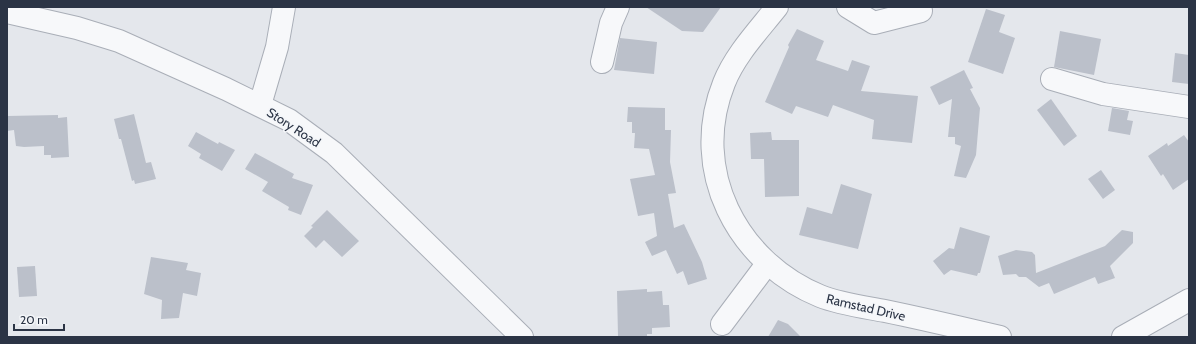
<svg xmlns="http://www.w3.org/2000/svg" width="1196" height="344" font-family="Cabin,sans-serif">
<style>
.building{fill:#bbc0ca}
.lines{fill:none;stroke-linecap:round;stroke-linejoin:round}
.minor-casing{stroke:#a9aeb7;stroke-width:24}
.minor{stroke:#f7f8fa;stroke-width:22}
.labels{text-anchor:middle;dominant-baseline:central;stroke-width:3;stroke-linejoin:round;paint-order:stroke}
.street-label{font-size:13px;fill:#2b3445;stroke:#f4f6f9}
</style>
<rect width="100%" height="100%" fill="#e4e7ec"/>
<g class="building">
<path d="M646,7H721L703,32L682,31Z"/>
<path d="M986,9L1005,15L999,32L1015,38L1003,74L968,62Z"/>
<path d="M797,29L824,41L816,60L848,71L852,60L870,66L861,91L918,96L912,143L872,139L874,120L833,105L828,117L796,106L792,114L765,102L789,47L788,45Z"/>
<path d="M1060,31L1101,39L1094,75L1054,67Z"/>
<path d="M620,38L657,42L654,74L614,70Z"/>
<path d="M1175,53L1189,55V84L1172,82Z"/>
<path d="M964,70L973,88L970,89L980,108L976,155L966,178L954,176L961,146L955,144V137H948L952,99L939,105L930,87Z"/>
<path d="M1051,99L1077,136L1064,146L1037,110Z"/>
<path d="M628,107L665,108V130H671L670,162L676,193L668,194L674,228L684,224L702,262L707,279L688,285L683,271L677,274L666,250L652,256L645,242L657,236L654,213L638,216L630,179L655,175L649,149L634,148L635,133H632V122H627Z"/>
<path d="M1112,108L1129,111L1127,120L1133,121L1130,135L1108,131Z"/>
<path d="M134,114L146,163L151,162L156,179L135,184L134,180L132,181L121,139H119L114,119Z"/>
<path d="M58,115V118L67,117L69,157L51,158V155H44V146L24,147L16,146L14,130L7,131V116Z"/>
<path d="M196,132L218,144L219,142L235,150L222,171L199,158L201,154L188,146Z"/>
<path d="M771,132L772,140H799V196L765,197L764,159H751L750,133Z"/>
<path d="M1184,135L1189,142V179L1173,190L1163,174L1161,176L1148,156L1167,143L1168,146Z"/>
<path d="M255,153L294,174L292,178L313,185L301,215L288,210L289,207L262,191L268,182L245,169Z"/>
<path d="M1101,170L1115,190L1103,199L1088,179Z"/>
<path d="M841,184L872,194L858,249L799,235L807,207L832,214Z"/>
<path d="M327,210L359,241L342,257L324,240L316,248L304,236L313,227L311,226Z"/>
<path d="M960,227L990,236L980,273H978L977,276L951,270L944,275L933,261L949,248L954,249Z"/>
<path d="M1122,230L1133,232V243L1110,266L1115,278L1098,284L1095,277L1054,294L1049,283L1039,287L1026,277H1019L1016,274L1003,275L998,256L1016,250L1032,252L1035,255L1036,273L1105,246Z"/>
<path d="M151,257L188,263L186,270L201,273L197,296L183,293L179,318L161,319L162,300L144,294Z"/>
<path d="M35,266L37,296L19,297L17,267Z"/>
<path d="M647,289V292L662,291L663,305H669L670,327L652,328V334H647V337L618,336L617,291Z"/>
<path d="M778,320L788,324L801,337H768Z"/>
</g>
<g class="lines">
<defs>
<g id="minor">
<path d="M777,7C758,31 735,55 724,83C689,170 737,262 820,296C840,304 864,307 885,311C924,319 962,328 1000,337"/>
<path d="M848,7L874,23L921,11"/>
<path d="M7,12L77,28L119,41L226,89L289,120L334,153L522,337"/>
<path d="M602,62L611,23L618,7"/>
<path d="M1052,79L1103,94L1189,107"/>
<path d="M260,105L277,47L284,7"/>
<path d="M722,324L767,264"/>
<path d="M1123,337L1189,300"/>
</g>
</defs>
<use href="#minor" class="minor-casing"/>
<use href="#minor" class="minor"/>
</g>
<g class="labels">
<g class="street-label">
<text transform="translate(294 127) rotate(33)">Story Road</text>
<text transform="translate(866 307) rotate(13)">Ramstad Drive</text>
</g>
</g>
<rect width="1196" height="344" fill="none" stroke="#2b3445" stroke-width="16"/>
<path d="M14 324v6h50v-6" fill="none" stroke="#2b3445" stroke-width="2"/>
<text x="20" y="324" font-size="12" fill="#2b3445" stroke="#f4f6f9" stroke-width="3" paint-order="stroke">20 m</text>
</svg>
